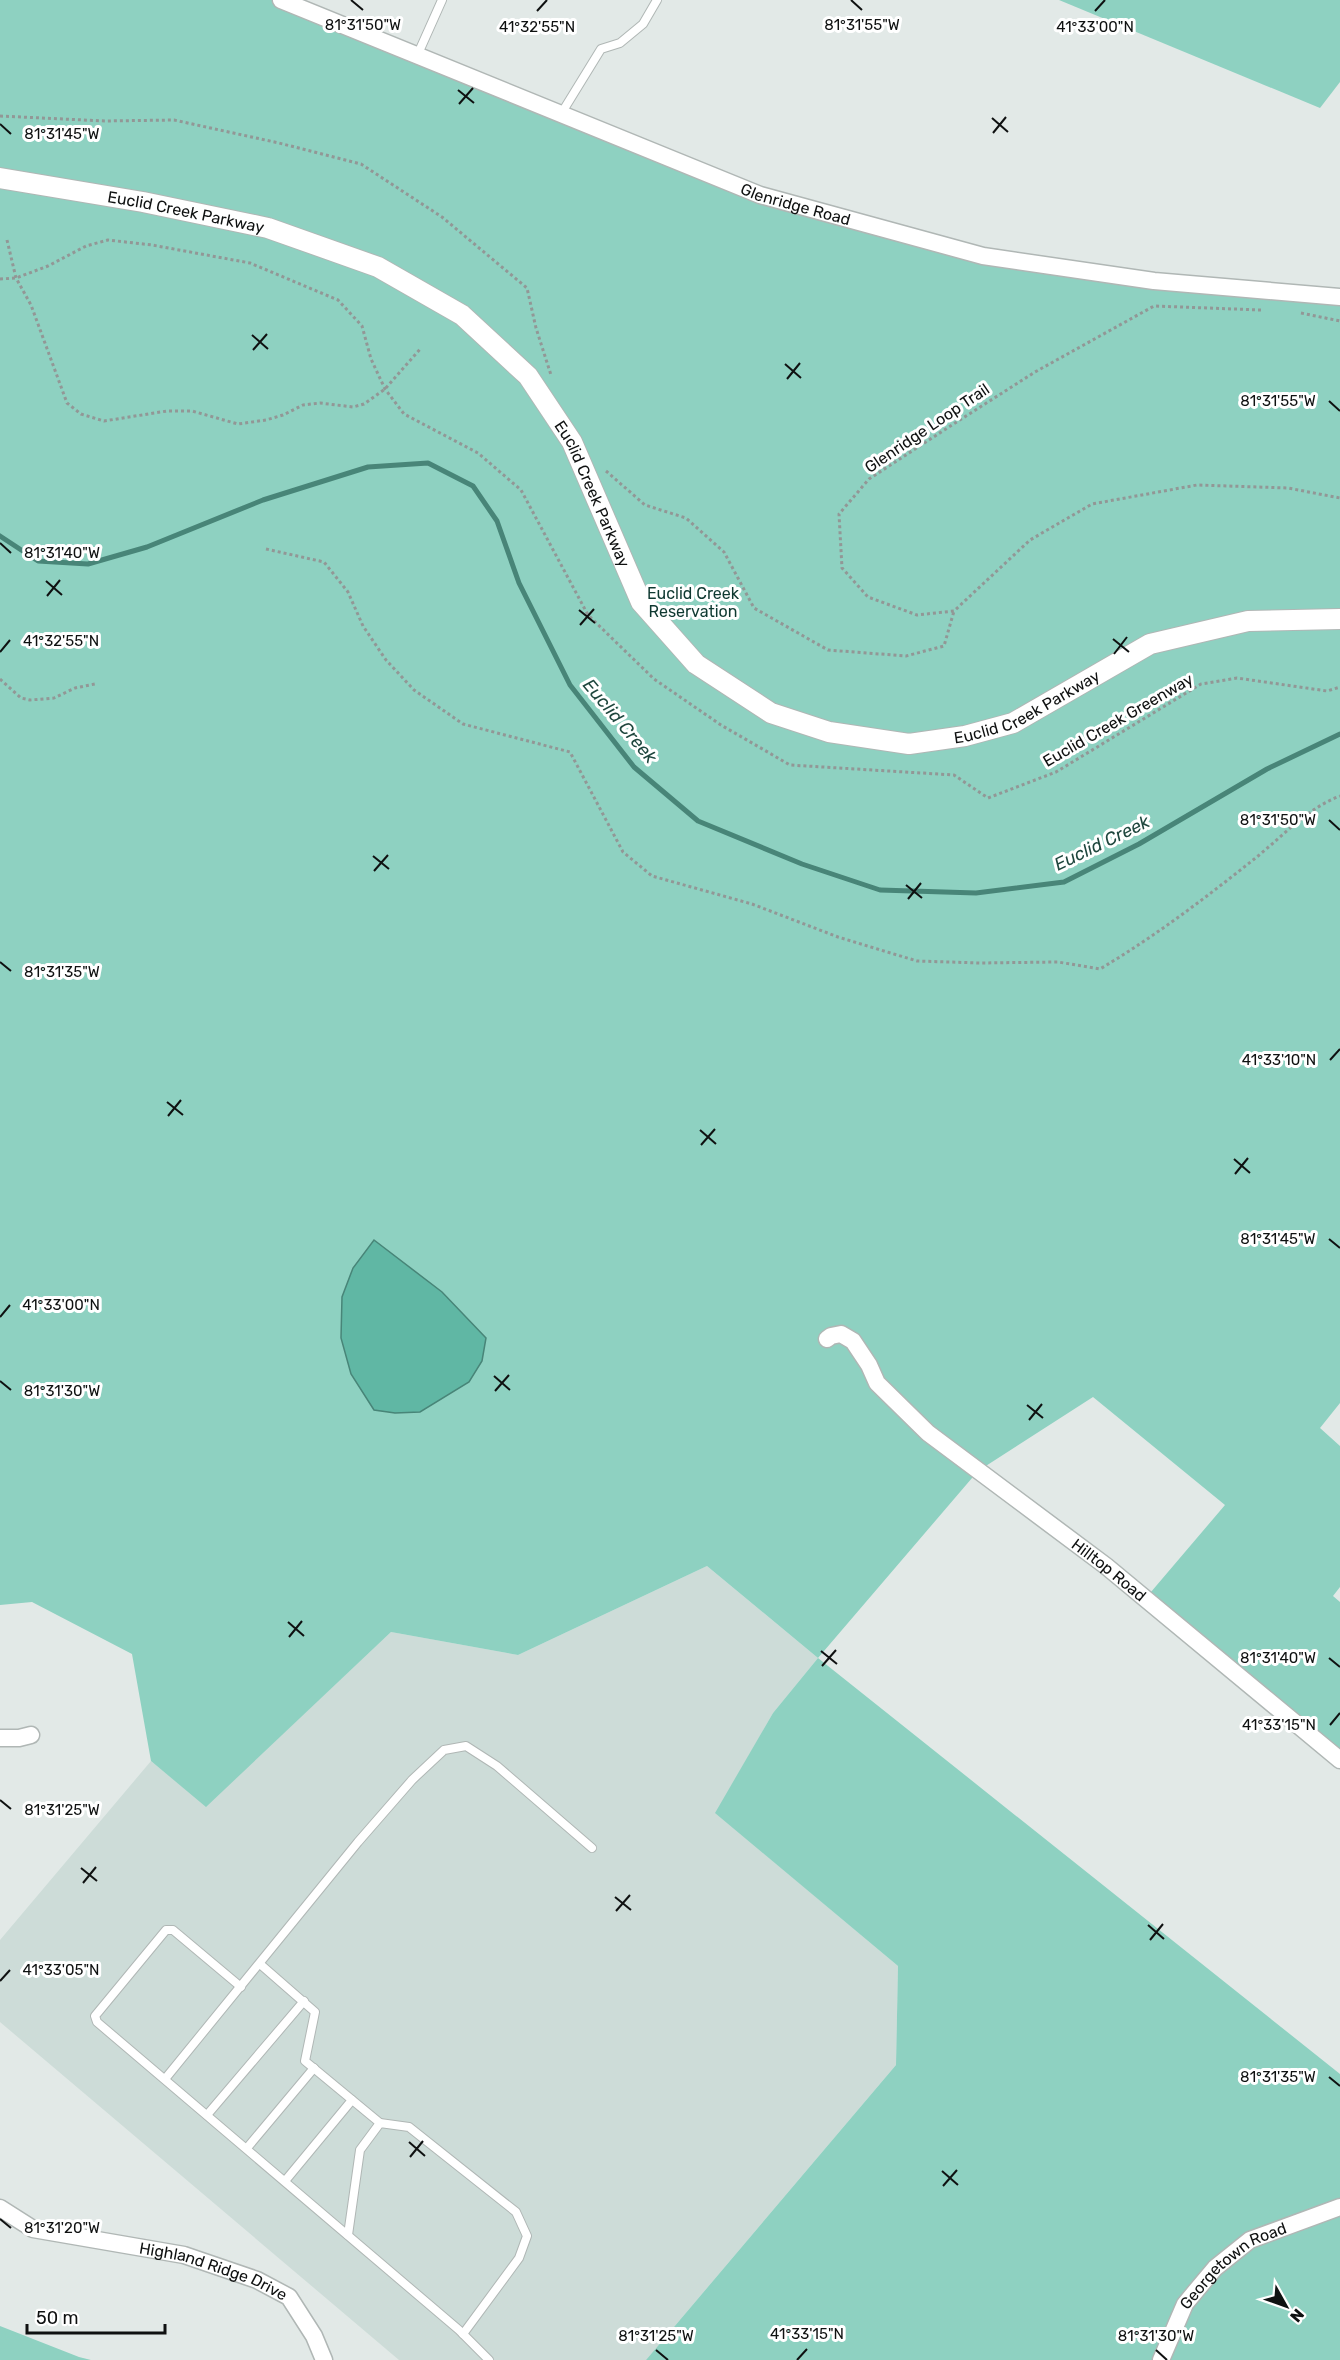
<svg xmlns="http://www.w3.org/2000/svg" width="1340" height="2360" font-family="Rubik,sans-serif">
<style>
.built{fill:#cddcd8}
.green{fill:#8ed1c1}
.water{fill:#60b7a4;stroke:#488578;stroke-width:1.5}
.lines{fill:none;stroke-linecap:round;stroke-linejoin:round}
.stream{stroke:#488578;stroke-width:5}
.service-casing{stroke:#b0b7b5;stroke-width:10}
.minor-casing{stroke:#b0b7b5;stroke-width:19}
.tertiary-casing{stroke:#b0b7b5;stroke-width:22}
.path{stroke:#929796;stroke-width:3;stroke-dasharray:3 3;stroke-linecap:butt}
.service{stroke:#fff;stroke-width:8}
.minor{stroke:#fff;stroke-width:16}
.tertiary{stroke:#fff;stroke-width:20}
.ticks{fill:none;stroke:#0f1111;stroke-width:2}
.labels{text-anchor:middle;dominant-baseline:central;stroke-width:6;stroke-linejoin:round;paint-order:stroke}
.street-label{font-size:16px;fill:#0f1111;stroke:#fff}
.park-label{font-size:16px;fill:#0f3931;stroke:#fff}
.water-label{font-size:18px;font-style:italic;fill:#1f473e;stroke:#fff}
.ticks-label{font-size:15px;text-anchor:middle;fill:#0f1111;stroke:#fff;stroke-width:6;stroke-linejoin:round;paint-order:stroke}
</style>
<rect width="100%" height="100%" fill="#e2e9e7"/>
<path class="built" d="M707,1566L818,1658L773,1713L716,1813L898,1966L896,2065L646,2360H399L0,2022V1940L151,1761L206,1806L391,1632L518,1655Z"/>
<g class="green">
<path d="M0,0H281L725,180L983,256L1340,297V1403L1320,1428L1340,1446V1587L1333,1596L1340,1602V1760L1145,1599L1225,1505L1093,1397L978,1471L818,1658L1340,2074V2360H646L896,2065L898,1966L715,1813L773,1713L818,1658L707,1566L518,1655L391,1632L206,1807L151,1761L132,1654L32,1602L0,1605Z"/>
<path d="M1059,0H1340V82L1320,108Z"/>
<path d="M0,2326L79,2357L91,2360H0Z"/>
</g>
<path class="water" d="M374,1240L442,1292L486,1338L482,1361L469,1382L420,1412L395,1413L374,1410L351,1374L341,1338L342,1297L353,1268Z"/>
<g class="lines">
<path class="stream" d="M0,536L38,561L88,564L147,547L263,500L368,467L428,463L473,486L497,521L519,583L570,685L634,767L698,821L802,864L880,890L976,893L1064,882L1139,844L1267,769L1340,734"/>
<defs>
<g id="service">
<path d="M417,56L442,0"/>
<path d="M561,114L601,49L620,43L643,24L657,0"/>
<path d="M260,1964L315,2012L305,2061L380,2123"/>
<path d="M241,1987L173,1930H166L95,2016L97,2022L459,2330L489,2360"/>
<path d="M165,2079L358,1842L412,1780L444,1750L466,1746L497,1766L592,1848"/>
<path d="M207,2115L304,2001"/>
<path d="M247,2148L314,2068"/>
<path d="M285,2181L352,2100"/>
<path d="M348,2235L360,2150L380,2123L409,2127L516,2212L527,2236L519,2258L463,2334"/>
</g>
<g id="minor">
<path id="s1" d="M281,0L760,195L983,256L1154,281L1340,297"/>
<path id="s2" d="M827,1339L831,1336L841,1334L853,1341L869,1365L877,1383L928,1433L1106,1566L1340,1760"/>
<path d="M0,1738H19L31,1735"/>
<path id="s3" d="M0,2208L33,2229L184,2255L257,2280L289,2297L314,2336L324,2360"/>
<path id="s4" d="M1161,2360L1185,2304L1215,2268L1250,2240L1340,2207"/>
</g>
<g id="tertiary">
<path id="s5" d="M0,178L143,202L268,228L378,267L462,315L528,376L572,442L641,602L696,664L771,713L829,732L909,744L965,736L1013,723L1150,644L1248,621L1340,619"/>
</g>
</defs>
<use href="#service" class="service-casing"/>
<use href="#minor" class="minor-casing"/>
<use href="#tertiary" class="tertiary-casing"/>
<g class="path">
<path d="M0,116L105,121L174,120L279,143L361,164L442,217L527,288L536,328L551,375"/>
<path d="M7,240L16,278L31,305L67,403L81,414L104,421L167,411H192L238,424L266,420L283,415L303,405L320,403L353,407L364,404L385,389L421,348"/>
<path d="M0,279L16,278L48,266L86,246L108,240L152,245L250,263L338,300L362,326L371,359L385,389L404,414L478,453L521,490L588,615L654,679L721,725L790,765L954,775L988,798L1056,772L1201,684L1237,678L1327,691L1340,687"/>
<path d="M1261,310L1154,306L1035,372L952,425L869,479L839,514L842,568L868,597L917,615L954,611L1030,540L1092,504L1197,485L1288,488L1340,498"/>
<path d="M1301,313L1340,321"/>
<path d="M606,471L645,505L686,518L724,552L754,608L828,650L906,656L944,646L954,611"/>
<path d="M266,549L324,562L348,592L363,626L386,660L414,690L463,724L570,752L623,852L652,876L752,904L838,937L917,961L980,963L1058,962L1100,969C1154,937 1204,899 1253,860C1281,838 1306,809 1340,796"/>
<path d="M0,679L21,698L30,700L54,698L75,688L95,684"/>
</g>
<use href="#service" class="service"/>
<use href="#minor" class="minor"/>
<use href="#tertiary" class="tertiary"/>
</g>
<path class="ticks" d="M351,0L363,10M851,0L862,10M537,11L547,0M1095,11L1105,0M458,90L474,103M459,104L473,88M992,118L1008,132M0,124L11,134M993,133L1006,117M252,335L268,349M253,350L267,334M785,364L801,378M787,379L800,363M1329,401L1340,411M0,543L11,553M46,581L62,595M47,596L60,580M579,610L595,623M580,625L594,609M1113,639L1129,652M0,652L10,640M1114,654L1127,637M1329,820L1340,830M373,856L389,869M374,871L388,855M906,885L922,898M908,899L921,883M0,962L11,971M1330,1060L1340,1049M167,1102L183,1115M168,1116L181,1100M700,1130L716,1144M701,1145L715,1129M1234,1159L1250,1173M1235,1174L1248,1158M1329,1239L1340,1248M0,1317L10,1305M494,1376L510,1390M0,1381L11,1390M495,1391L509,1375M1027,1405L1043,1418M1029,1420L1042,1404M288,1622L304,1636M289,1637L302,1621M821,1651L837,1664M1329,1658L1340,1667M822,1666L836,1650M1330,1725L1340,1713M0,1800L11,1809M81,1868L97,1881M83,1883L96,1867M615,1897L631,1910M616,1911L630,1895M1148,1925L1164,1939M1150,1940L1163,1924M0,1981L10,1970M1329,2077L1340,2086M409,2142L425,2156M410,2157L423,2141M942,2171L958,2185M943,2186L957,2170M0,2219L11,2228M656,2350L668,2360M1156,2350L1167,2360M797,2360L807,2349"/>
<g class="labels">
<g class="street-label">
<text stroke="none"><textPath href="#s1" startOffset="554">Glenridge Road</textPath></text>
<text stroke="none"><textPath href="#s5" startOffset="189">Euclid Creek Parkway</textPath></text>
<text transform="translate(927 428) rotate(-34)">Glenridge Loop Trail</text>
<text stroke="none"><textPath href="#s5" startOffset="711">Euclid Creek Parkway</textPath></text>
<text stroke="none"><textPath href="#s5" startOffset="1269">Euclid Creek Parkway</textPath></text>
<text transform="translate(1118 720) rotate(-30)">Euclid Creek Greenway</text>
<text stroke="none"><textPath href="#s2" startOffset="376">Hilltop Road</textPath></text>
<text stroke="none"><textPath href="#s4" startOffset="124">Georgetown Road</textPath></text>
<text stroke="none"><textPath href="#s3" startOffset="225">Highland Ridge Drive</textPath></text>
</g>
<g class="park-label">
<text x="693" y="593">Euclid Creek<tspan x="693" dy="18">Reservation</tspan></text>
</g>
<g class="water-label">
<text transform="translate(620 721) rotate(50)">Euclid Creek</text>
<text transform="translate(1102 843) rotate(-26)">Euclid Creek</text>
</g>
</g>
<g class="ticks-label">
<text x="363" y="30">81°31'50"W</text>
<text x="862" y="30">81°31'55"W</text>
<text x="537" y="32">41°32'55"N</text>
<text x="1095" y="32">41°33'00"N</text>
<text x="62" y="139">81°31'45"W</text>
<text x="1278" y="406">81°31'55"W</text>
<text x="62" y="558">81°31'40"W</text>
<text x="61" y="646">41°32'55"N</text>
<text x="1278" y="825">81°31'50"W</text>
<text x="62" y="977">81°31'35"W</text>
<text x="1279" y="1065">41°33'10"N</text>
<text x="1278" y="1244">81°31'45"W</text>
<text x="61" y="1310">41°33'00"N</text>
<text x="62" y="1396">81°31'30"W</text>
<text x="1278" y="1663">81°31'40"W</text>
<text x="1279" y="1730">41°33'15"N</text>
<text x="62" y="1815">81°31'25"W</text>
<text x="61" y="1975">41°33'05"N</text>
<text x="1278" y="2082">81°31'35"W</text>
<text x="62" y="2233">81°31'20"W</text>
<text x="807" y="2339">41°33'15"N</text>
<text x="656" y="2341">81°31'25"W</text>
<text x="1156" y="2341">81°31'30"W</text>
</g>
<g transform="translate(1286 2306) rotate(130)" stroke="#ffffff" stroke-width="4.5" paint-order="stroke">
<path d="M0-4.5L10 22L0 15L-10 22Z" fill="#0f1111"/>
<text y="-9" font-size="16" font-weight="bold" text-anchor="middle" fill="#0f1111">N</text>
</g>
<path d="M27 2324v9h138v-9" fill="none" stroke="#0f1111" stroke-width="3"/>
<text x="36" y="2324" font-size="18" fill="#0f1111" stroke="#ffffff" stroke-width="4.5" paint-order="stroke">50 m</text>
</svg>
